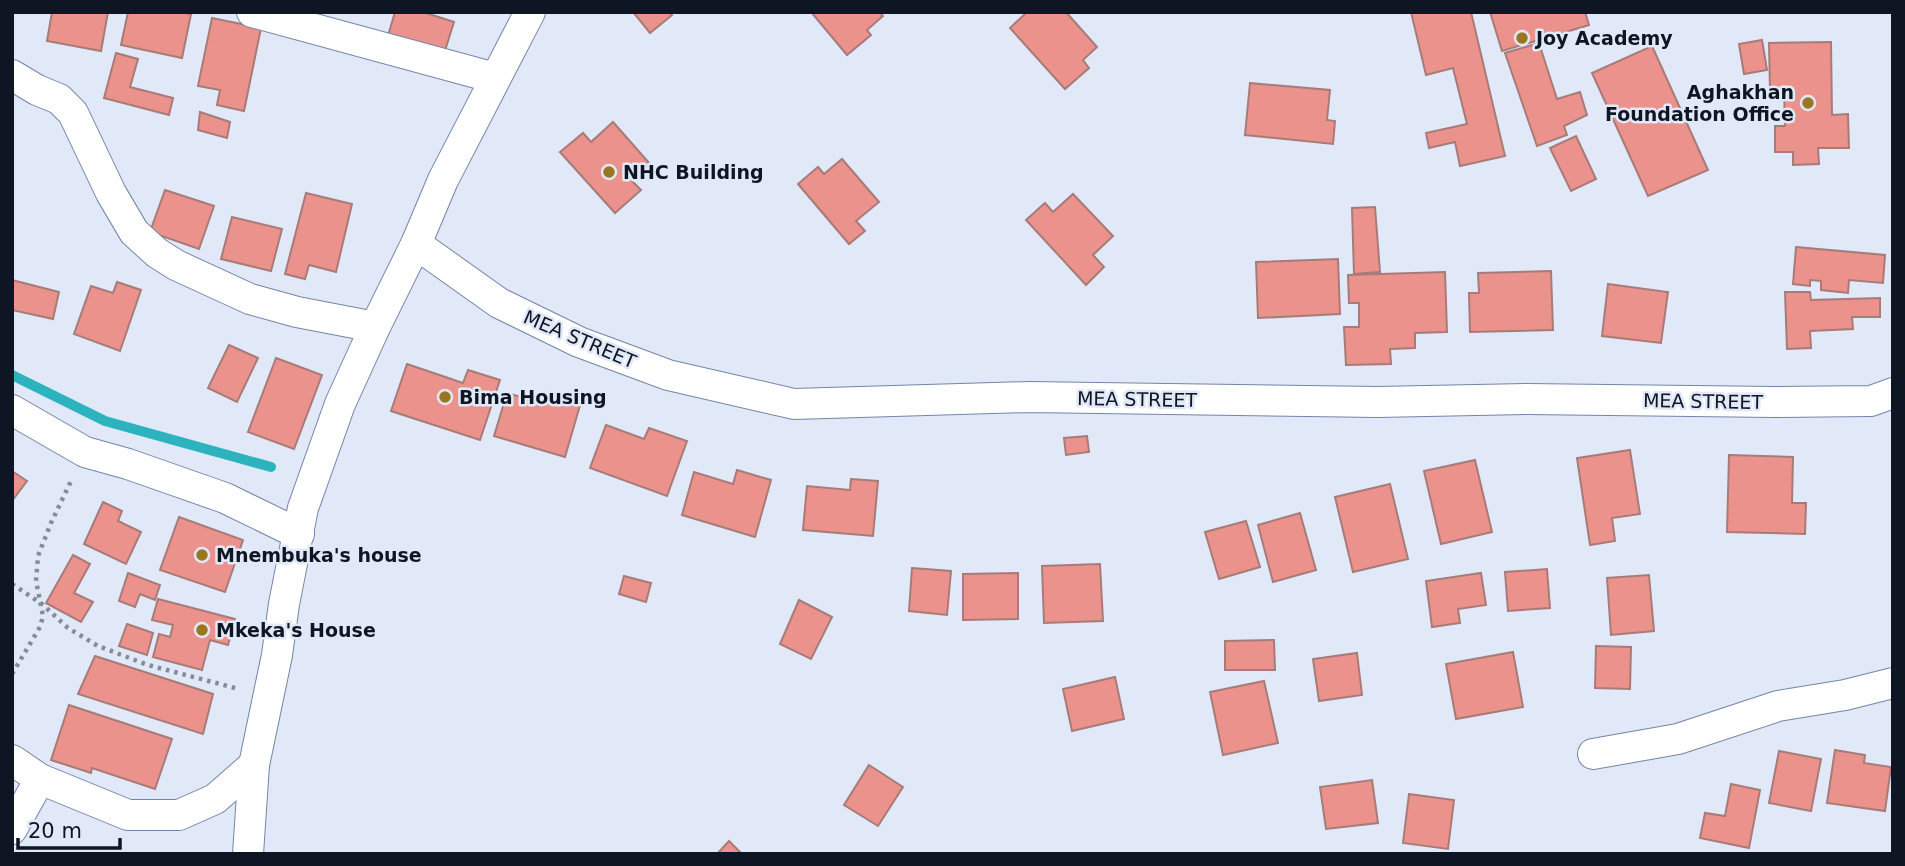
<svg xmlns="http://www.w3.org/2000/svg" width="1905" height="866" font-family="'DejaVu Sans',sans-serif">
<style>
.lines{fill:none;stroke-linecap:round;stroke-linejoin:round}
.stream{stroke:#2cb3be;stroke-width:10}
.building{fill:#ec928d;stroke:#a77b78;stroke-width:2}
.minor-casing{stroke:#7385a7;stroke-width:32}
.path{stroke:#848b99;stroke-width:4.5;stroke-dasharray:3.5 5;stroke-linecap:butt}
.minor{stroke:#fff;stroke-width:30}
.poi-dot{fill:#9b7622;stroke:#e1e9f8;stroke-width:2.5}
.labels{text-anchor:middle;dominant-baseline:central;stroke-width:5;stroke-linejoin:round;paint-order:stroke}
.poi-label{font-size:19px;font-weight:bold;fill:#0f1623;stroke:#e1e9f8;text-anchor:start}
.street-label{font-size:19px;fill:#0f1623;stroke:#e1e9f8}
</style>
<rect width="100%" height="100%" fill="#e1e9f8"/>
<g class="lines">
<path class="stream" d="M12,375L105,421L271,467"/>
</g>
<g class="building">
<path d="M52,12H108L101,51L47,41Z"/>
<path d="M128,12H180L191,14L182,58L121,45Z"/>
<path d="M395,12H423L454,22L443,57L387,39Z"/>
<path d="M633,12H670L672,15L650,33Z"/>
<path d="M811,12H879L883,16L867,30L871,35L847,55Z"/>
<path d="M1027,12H1066L1097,47L1083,60L1089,68L1065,89L1010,28Z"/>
<path d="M1411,12H1471L1505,156L1460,166L1455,142L1429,148L1426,133L1467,124L1453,68L1426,75Z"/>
<path d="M1490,12H1585L1589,25L1502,51Z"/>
<path d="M212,18L261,28L244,111L217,105L220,90L198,86Z"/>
<path d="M1762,40L1767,70L1744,74L1739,44Z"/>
<path d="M1831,42L1832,115L1848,114L1849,148H1818L1819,164L1793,165V152H1775V126H1785L1784,91H1770L1769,43Z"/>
<path d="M1539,43L1557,99L1580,92L1587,115L1564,126L1567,135L1537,146L1505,53Z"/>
<path d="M1652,46L1708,170L1648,196L1592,73Z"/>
<path d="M116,53L138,59L130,87L173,98L169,115L104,98Z"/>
<path d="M1250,83L1330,90L1327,120L1335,121L1333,144L1245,135Z"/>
<path d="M200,112L230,122L227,138L198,130Z"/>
<path d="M613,122L650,164L631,180L641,190L615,213L560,152L583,133L591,142Z"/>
<path d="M1576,136L1596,179L1571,191L1550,148Z"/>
<path d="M842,159L879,202L856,221L865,231L849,244L798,184L818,167L824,174Z"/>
<path d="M165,190L214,206L199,249L150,232Z"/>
<path d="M306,193L352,204L336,272L309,265L305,279L285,274Z"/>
<path d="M1073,194L1113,236L1093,255L1104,267L1086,285L1026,220L1045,203L1053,212Z"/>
<path d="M1375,207L1380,272L1354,274L1352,208Z"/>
<path d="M232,217L282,229L271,271L221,259Z"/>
<path d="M1796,247L1885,255L1883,283L1849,280L1848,293L1821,290V281L1810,280V286L1793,284Z"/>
<path d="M1338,259L1340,314L1258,318L1256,262Z"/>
<path d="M1551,271L1553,330L1470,332L1469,293H1479L1478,273Z"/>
<path d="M1445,272L1447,332L1415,333V348L1390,349L1391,364L1346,365L1344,327H1359V303H1349L1348,275Z"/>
<path d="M12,280L59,292L53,319L12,310Z"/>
<path d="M117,282L141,290L120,351L74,334L91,286L113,293Z"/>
<path d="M1608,284L1668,292L1661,343L1602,336Z"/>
<path d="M1785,292H1810L1811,300L1880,298V317H1852L1853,329L1810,331L1811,348L1787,349Z"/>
<path d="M229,345L258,358L237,402L208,388Z"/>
<path d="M276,358L322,375L294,449L248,432Z"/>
<path d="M407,364L463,383L468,370L500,380L480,440L391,411Z"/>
<path d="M549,392L581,402L565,457L494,436L507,393L546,404Z"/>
<path d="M606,425L644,439L649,428L687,441L667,496L590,468Z"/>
<path d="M1087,436L1089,452L1066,455L1064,438Z"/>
<path d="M1630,450L1640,514L1612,518L1615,541L1590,545L1577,458Z"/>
<path d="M1729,455L1793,457L1792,503H1806L1805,534L1727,532Z"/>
<path d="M1475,460L1492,532L1441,544L1424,471Z"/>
<path d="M737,470L771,480L755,537L682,515L694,472L733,484Z"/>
<path d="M12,471L27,481L12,501Z"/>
<path d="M851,479L878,481L873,536L803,530L807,486L850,490Z"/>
<path d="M1390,484L1408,559L1353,572L1335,497Z"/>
<path d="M103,502L122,511L118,521L141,532L126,564L84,544Z"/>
<path d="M1300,513L1316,570L1273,582L1258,525Z"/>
<path d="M179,517L243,540L225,592L160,570Z"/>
<path d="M1246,521L1260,567L1219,579L1205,532Z"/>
<path d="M73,555L90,564L74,593L93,602L81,622L46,603Z"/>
<path d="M1100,564L1103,621L1044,623L1042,566Z"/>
<path d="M912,568L951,571L947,615L909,611Z"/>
<path d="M1547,569L1550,608L1508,611L1505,572Z"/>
<path d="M128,573L160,585L155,600L140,594L135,607L119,601Z"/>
<path d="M1018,573V619L963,620V574Z"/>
<path d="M1481,573L1486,605L1458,609L1460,623L1432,627L1426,581Z"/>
<path d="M1649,575L1654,631L1611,635L1607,578Z"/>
<path d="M624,576L651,583L646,602L619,594Z"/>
<path d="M158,599L235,619L228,645L210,640L202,670L153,657L159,634L170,637L173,625L152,620Z"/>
<path d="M799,600L832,617L811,659L780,644Z"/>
<path d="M127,624L153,633L147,655L119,646Z"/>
<path d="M1274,640L1275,670H1225V641Z"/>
<path d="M1596,646L1631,647L1630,689L1595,688Z"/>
<path d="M1513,652L1523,707L1456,719L1446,664Z"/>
<path d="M1357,653L1362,695L1319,701L1313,659Z"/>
<path d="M95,656L213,694L203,734L78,694Z"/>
<path d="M1115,677L1124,719L1072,731L1063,689Z"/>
<path d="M1264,681L1278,743L1223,755L1210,692Z"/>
<path d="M69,705L172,739L155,789L92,768L91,773L51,760Z"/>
<path d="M1835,750L1865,755L1864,763L1891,767L1885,811L1827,803Z"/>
<path d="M1779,751L1821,759L1811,811L1769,803Z"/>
<path d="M869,765L903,787L878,826L844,805Z"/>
<path d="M1372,780L1378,823L1326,829L1320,787Z"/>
<path d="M1731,784L1760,790L1749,848L1700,838L1705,813L1725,816Z"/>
<path d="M1409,794L1454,800L1448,849L1403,843Z"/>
<path d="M729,841L742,854H717Z"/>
</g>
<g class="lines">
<defs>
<g id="minor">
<path d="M252,12L495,78"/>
<path d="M12,75L37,90L59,99L73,113L111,193L134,232L157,253L176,265L250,299L297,312L375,327"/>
<path d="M416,244L499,303L579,342L668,375L794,404L1029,397L1377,402L1526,399L1774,402L1871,401L1893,393"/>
<path d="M12,410L85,452L128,464L225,498L299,534"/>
<path d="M1593,754L1678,739L1778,706L1845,695L1893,683"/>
<path d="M12,760L40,779L128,815H179L215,799L254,765"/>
<path d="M12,829L40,779"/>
<path d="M248,854L254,765L277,655L284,604L303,508L340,404L375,327L416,244L443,180L530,12"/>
</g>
</defs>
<use href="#minor" class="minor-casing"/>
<g class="path">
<path d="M12,584L42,604L68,628L98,646L148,665L239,689"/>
<path d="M12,674L40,627L43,616L36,581L38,556L51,523L71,481"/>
</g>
<use href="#minor" class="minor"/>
</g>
<g class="poi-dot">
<circle cx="1522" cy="38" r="7"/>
<circle cx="1808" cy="103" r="7"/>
<circle cx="609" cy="172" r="7"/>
<circle cx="445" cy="397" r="7"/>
<circle cx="202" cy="555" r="7"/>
<circle cx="202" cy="630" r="7"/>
</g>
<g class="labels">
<g class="poi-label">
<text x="1536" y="38">Joy Academy</text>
<text x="1794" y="92" text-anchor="end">Aghakhan<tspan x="1794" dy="22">Foundation Office</tspan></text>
<text x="623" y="172">NHC Building</text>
<text x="459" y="397">Bima Housing</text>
<text x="216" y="555">Mnembuka's house</text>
<text x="216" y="630">Mkeka's House</text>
</g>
<g class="street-label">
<text transform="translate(580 339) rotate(23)">MEA STREET</text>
<text transform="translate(1137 399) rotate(1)">MEA STREET</text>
<text transform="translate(1703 401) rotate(1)">MEA STREET</text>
</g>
</g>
<rect width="1905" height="866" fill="none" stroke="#0f1623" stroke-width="28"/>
<path d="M18 838v10h102v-10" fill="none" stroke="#0f1623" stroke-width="3.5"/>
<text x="28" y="838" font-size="21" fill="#0f1623" stroke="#e1e9f8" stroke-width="5" paint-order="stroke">20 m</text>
</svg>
